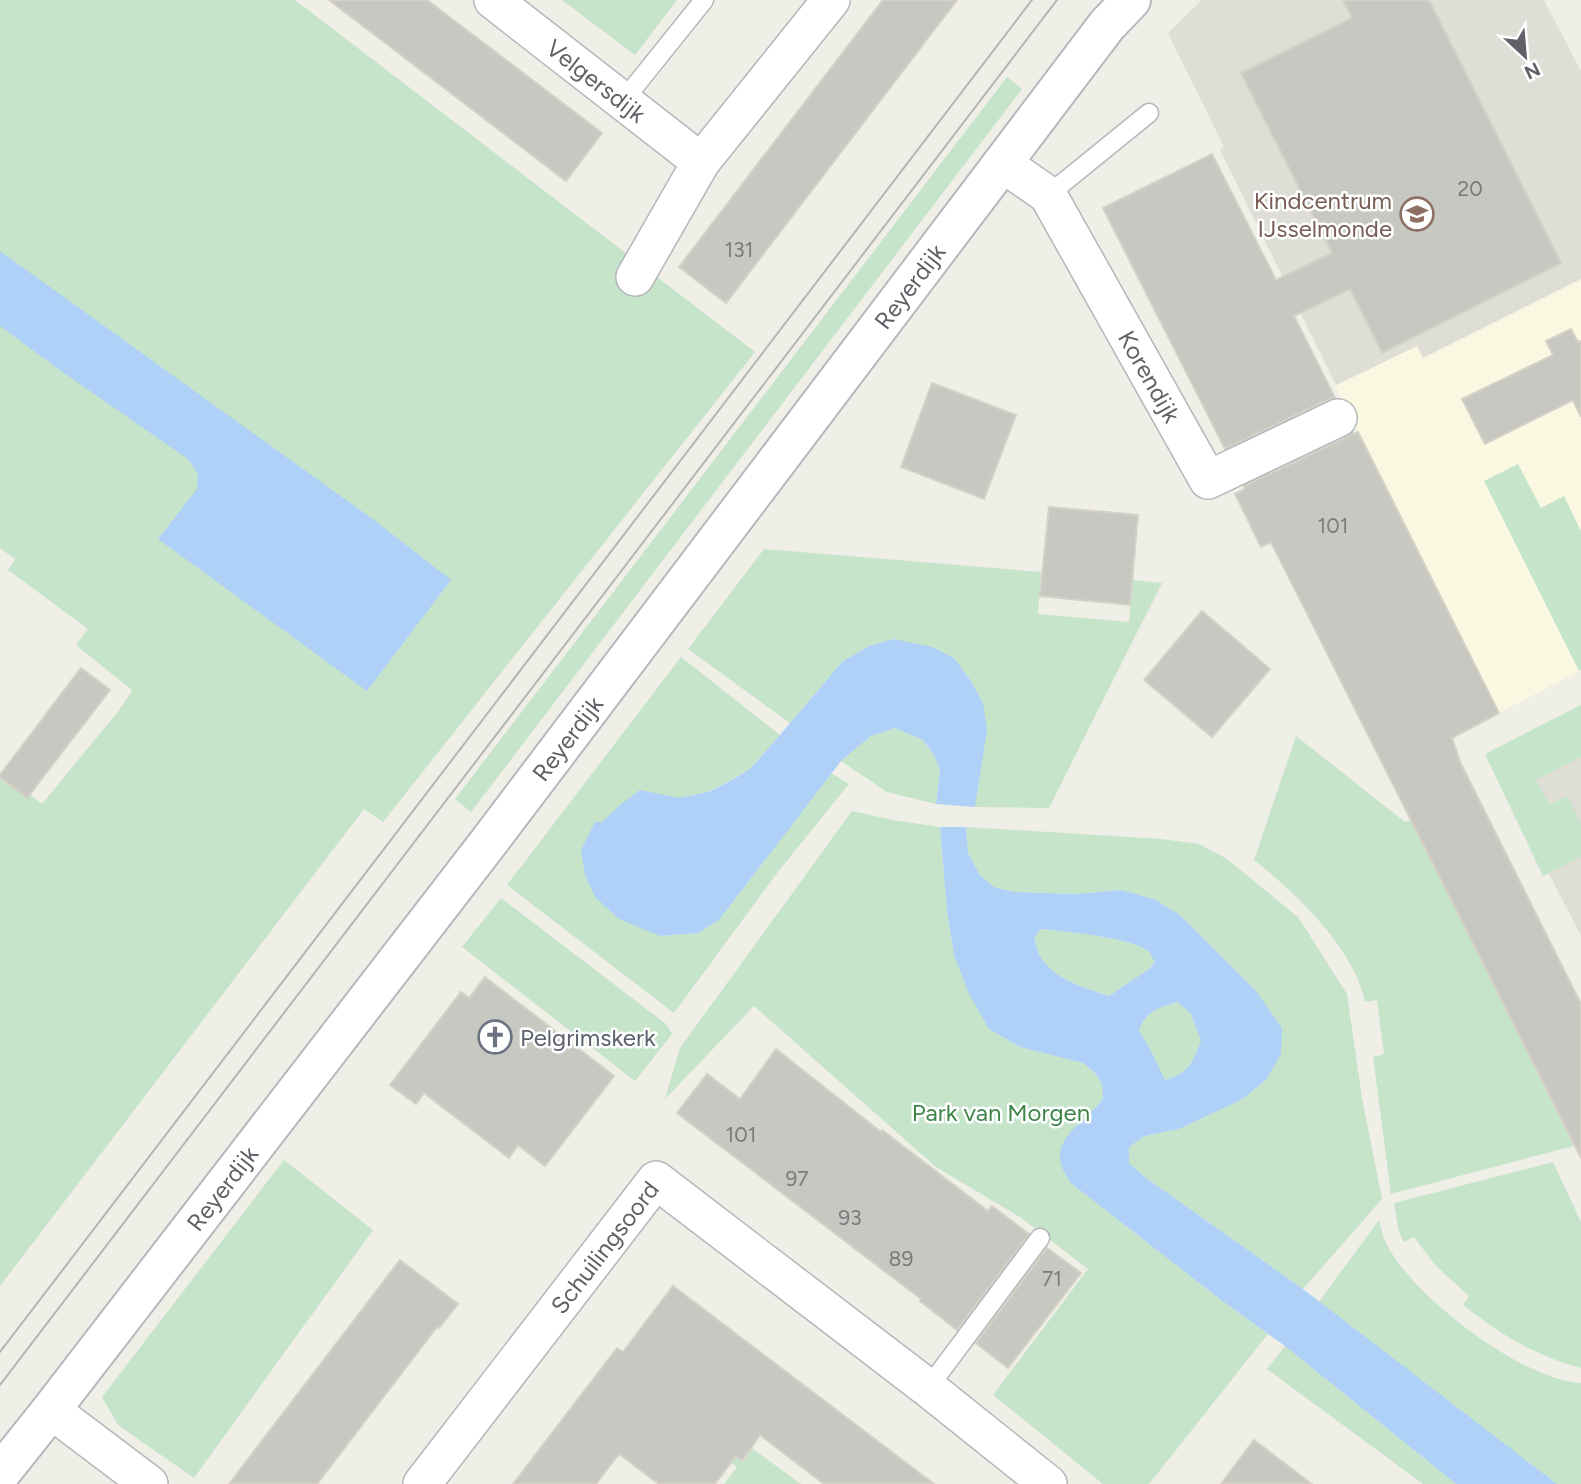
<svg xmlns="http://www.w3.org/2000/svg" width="1581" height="1484" font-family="Figtree,sans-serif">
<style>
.commercial{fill:#fbf8e1}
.education{fill:#dfded6}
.green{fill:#c6e4ca}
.water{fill:#afd0f7;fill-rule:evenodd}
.building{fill:#c8c8c2;stroke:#d4d1c6;stroke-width:2}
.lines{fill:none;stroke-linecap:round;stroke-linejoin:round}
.lane-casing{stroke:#b4b6ba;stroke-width:21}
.street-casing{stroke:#b4b6ba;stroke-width:40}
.secondary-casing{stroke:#b6b8bd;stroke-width:42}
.lane{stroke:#fff;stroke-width:18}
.street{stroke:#fff;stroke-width:37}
.secondary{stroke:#fff;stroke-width:38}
.tram{stroke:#b5b5b6;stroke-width:2}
.labels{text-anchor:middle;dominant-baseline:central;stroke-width:5;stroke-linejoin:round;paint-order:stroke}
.number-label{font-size:21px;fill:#797b7d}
.street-label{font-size:24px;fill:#5f6166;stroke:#fff}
.education-label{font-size:24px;fill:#785e54;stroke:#fff;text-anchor:end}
.worship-label{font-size:24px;fill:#5b616d;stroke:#fff;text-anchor:start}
.park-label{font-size:24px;fill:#3f8549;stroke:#fff}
</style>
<rect width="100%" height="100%" fill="#efeee7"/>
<path class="commercial" d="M1581,279V670L1499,713L1335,386L1417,346L1424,357Z"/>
<g class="education">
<path d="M1202,0H1544L1581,71V279L1423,358L1417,346L1336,385L1220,150L1224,147L1168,33Z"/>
<path d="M1581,708V936L1488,755Z"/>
</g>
<g class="green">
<path d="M0,0H295L755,352L383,822L364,809L0,1286V779L3,774L42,804L116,714L130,694L132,690L76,645L88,629L8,570L15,559L0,548Z"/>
<path d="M562,0H677L635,55Z"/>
<path d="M1007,77L1022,89L471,812L455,799Z"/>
<path d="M1518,464L1541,508L1564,496L1581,531V670L1579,671L1484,481Z"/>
<path d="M764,549L1041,572L1038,614L1129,622L1133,580L1162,583L1049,808L975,807L983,703L971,681L954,658L894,639L869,646L842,662L790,723L688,649Z"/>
<path d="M681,657L780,735L750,769L711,791L680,798L620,805L602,823L660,936L698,933L719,920L831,773L849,784L777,873L674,1013L507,885Z"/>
<path d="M1581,705V757L1536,780L1550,805L1567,796L1581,823V857L1543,876L1485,754Z"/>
<path d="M895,728L923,740L934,755L940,770L936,804L887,792L841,761L871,736Z"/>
<path d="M1296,736L1405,822L1411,820L1574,1146L1391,1194L1373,1057L1384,1054L1377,1000L1365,1002C1362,991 1359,980 1354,971C1332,928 1291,889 1254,860Z"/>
<path d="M852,811L893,820L940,827L947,911L954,955L989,1029L1020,1047L1083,1063L1095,1073L1102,1084L1103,1099L1092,1112L1075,1127L1072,1184L1221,1300L1268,1334L1149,1484H1103L993,1395L1088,1269L1023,1219L936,1167L754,1006L665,1099L680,1048Z"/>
<path d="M966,827L1162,839L1199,844L1227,859L1298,917L1347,994L1362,1098L1382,1199L1303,1289L1146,1178L1129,1163V1147L1145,1136L1179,1129L1241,1100L1266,1080L1256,991L1180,915L1154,899L1121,890L1075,894L1015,892L994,887L980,875L968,853Z"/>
<path d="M501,898L666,1024L672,1034L635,1081L462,947Z"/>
<path d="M1041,929C1063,931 1135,938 1149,952C1152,955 1153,958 1155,962L1149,969L1109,996C1085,988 1052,979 1039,954C1037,949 1036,943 1034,938Z"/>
<path d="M1179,1002L1191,1014L1202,1041C1191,1064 1190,1073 1164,1080L1151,1051L1139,1030C1145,1012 1161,1006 1179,1002Z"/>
<path d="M284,1160L373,1230L194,1478L118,1425L102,1397Z"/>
<path d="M1553,1162L1581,1222V1368C1535,1356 1500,1334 1463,1305L1469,1296L1436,1266L1414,1237L1404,1242L1399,1232L1394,1203Z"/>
<path d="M1379,1220C1381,1227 1382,1234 1385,1241C1409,1294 1523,1381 1581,1383V1484H1557L1318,1303Z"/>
<path d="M1285,1346L1456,1484H1423L1267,1369Z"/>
<path d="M734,1435L801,1484H724L737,1467L720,1454Z"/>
</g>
<g class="water">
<path d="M0,251L378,523L451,580L367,691L158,539L197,489L198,474L188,459L61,371L0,326Z"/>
<path d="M894,639L932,647L954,658L971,681L983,703L987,730L975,807L936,804L940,770L934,755L923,740L895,728L871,736L841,761L719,920L698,933L660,936L619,919L596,898L585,876L581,850L595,822H602L620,805L640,790L680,798L711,791L730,781L750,769L780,735L842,662L869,646Z"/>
<path d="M940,827H966L968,853L980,875L994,887L1015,892L1075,894L1121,890L1154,899L1180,915L1256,991L1282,1028L1281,1054L1266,1080L1241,1100L1179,1129L1145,1136L1129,1147V1163L1146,1178L1303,1289L1557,1484H1456L1285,1346L1221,1300L1072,1184C1040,1143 1080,1128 1103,1099L1102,1084L1095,1073L1083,1063L1020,1047L989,1029L969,994L954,955L947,911ZM1041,929C1062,931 1135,938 1149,952C1150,953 1154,961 1155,962L1149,969L1109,996C1085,988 1052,979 1039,954C1037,949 1036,943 1034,938ZM1178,1002L1191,1014L1201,1041C1192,1063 1189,1073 1165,1080L1151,1051L1139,1030C1145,1012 1161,1006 1178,1002Z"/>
</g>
<g class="building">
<path d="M329,0H427L602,133L566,181Z"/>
<path d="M883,0H957L726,303L679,267Z"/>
<path d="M1343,0H1429L1561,263L1382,353L1350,289L1294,316L1335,398L1329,399L1225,449L1103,208L1212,154L1276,280L1332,253L1241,73L1352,18Z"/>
<path d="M1571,329L1578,342L1581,341V417L1573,400L1485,444L1462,399L1553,355L1546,341Z"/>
<path d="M932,383L1016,415L984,499L901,467Z"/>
<path d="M1353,432L1354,434L1358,432L1499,713L1452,738L1461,764L1581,1004V1158L1271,542L1261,547L1235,494L1245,489L1244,486L1347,437Z"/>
<path d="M1049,507L1138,515L1130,605L1040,596Z"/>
<path d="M1202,611L1270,669L1212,737L1144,680Z"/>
<path d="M81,668L110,690L27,798L0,777V775Z"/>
<path d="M485,977L614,1076L545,1166L518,1145L509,1158L424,1093L416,1104L390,1085L461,992L469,998Z"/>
<path d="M776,1049L881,1132L882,1130L988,1211L992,1206L1029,1234L957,1330L920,1301L921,1299L677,1113L707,1074L740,1099Z"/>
<path d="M1047,1248L1081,1273L1008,1368L976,1343Z"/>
<path d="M400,1260L458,1304L439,1328L437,1327L317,1484H229Z"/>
<path d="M673,1286L934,1484H824L760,1435L742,1461L736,1456L715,1484H659L619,1454L596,1484H513L617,1348L623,1352Z"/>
<path d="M1254,1440L1312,1484H1221Z"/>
</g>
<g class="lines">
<defs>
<g id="lane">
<path d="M623,101L704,0"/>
<path d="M1048,195L1149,113"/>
<path d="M928,1388L1040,1238"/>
</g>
<g id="street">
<path id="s1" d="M493,0L701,162"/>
<path id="s2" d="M1002,163L1048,195L1208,480L1338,418"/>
<path d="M635,277L701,162L831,0"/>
<path d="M51,1410L149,1484"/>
<path id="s3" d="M422,1484L656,1180L928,1388L1048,1484"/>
</g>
<g id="secondary">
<path id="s4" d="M0,1474L51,1410L488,843L1107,25L1131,0"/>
</g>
</defs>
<use href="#lane" class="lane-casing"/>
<use href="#street" class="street-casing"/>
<use href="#secondary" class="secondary-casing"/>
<use href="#lane" class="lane"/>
<use href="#street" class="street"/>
<use href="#secondary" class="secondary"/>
<g class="tram">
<path d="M0,1352L1032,0"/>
<path d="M0,1385L1057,0"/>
</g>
</g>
<defs>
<symbol id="school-ring" viewBox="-11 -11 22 22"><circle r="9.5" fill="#fff" stroke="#8d6e63" stroke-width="1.5"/><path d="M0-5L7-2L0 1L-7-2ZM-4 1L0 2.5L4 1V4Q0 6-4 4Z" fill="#8d6e63"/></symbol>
<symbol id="church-ring" viewBox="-11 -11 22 22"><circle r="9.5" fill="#fff" stroke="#6b7280" stroke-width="1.5"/><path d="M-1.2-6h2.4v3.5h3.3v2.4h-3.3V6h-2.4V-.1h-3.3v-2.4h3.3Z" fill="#6b7280"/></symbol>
</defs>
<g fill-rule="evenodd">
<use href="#school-ring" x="1398" y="195" width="38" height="38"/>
<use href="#church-ring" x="476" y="1018" width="38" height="38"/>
</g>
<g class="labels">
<g class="number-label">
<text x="1470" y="188">20</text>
<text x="739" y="249">131</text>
<text x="1333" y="525">101</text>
<text x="741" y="1134">101</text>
<text x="797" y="1178">97</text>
<text x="850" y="1217">93</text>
<text x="901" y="1258">89</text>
<text x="1052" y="1278">71</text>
</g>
<g class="street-label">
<text stroke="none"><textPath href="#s1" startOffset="131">Velgersdijk</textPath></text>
<text stroke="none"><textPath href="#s4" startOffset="1496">Reyerdijk</textPath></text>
<text stroke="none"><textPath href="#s2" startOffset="264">Korendijk</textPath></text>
<text stroke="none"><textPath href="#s4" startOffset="929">Reyerdijk</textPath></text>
<text stroke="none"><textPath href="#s4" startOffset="362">Reyerdijk</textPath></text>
<text stroke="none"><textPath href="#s3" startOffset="299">Schuilingsoord</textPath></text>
</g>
<g class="education-label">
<text x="1392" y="200">Kindcentrum<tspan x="1392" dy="28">IJsselmonde</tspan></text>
</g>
<g class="worship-label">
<text x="520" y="1037">Pelgrimskerk</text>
</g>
<g class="park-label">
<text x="1001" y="1112">Park van Morgen</text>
</g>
</g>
<g transform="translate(1525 56) rotate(154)" stroke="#ffffff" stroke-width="5" paint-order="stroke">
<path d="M0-5L12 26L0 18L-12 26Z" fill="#5f6166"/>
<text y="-10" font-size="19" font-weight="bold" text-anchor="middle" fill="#5f6166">N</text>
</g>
</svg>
